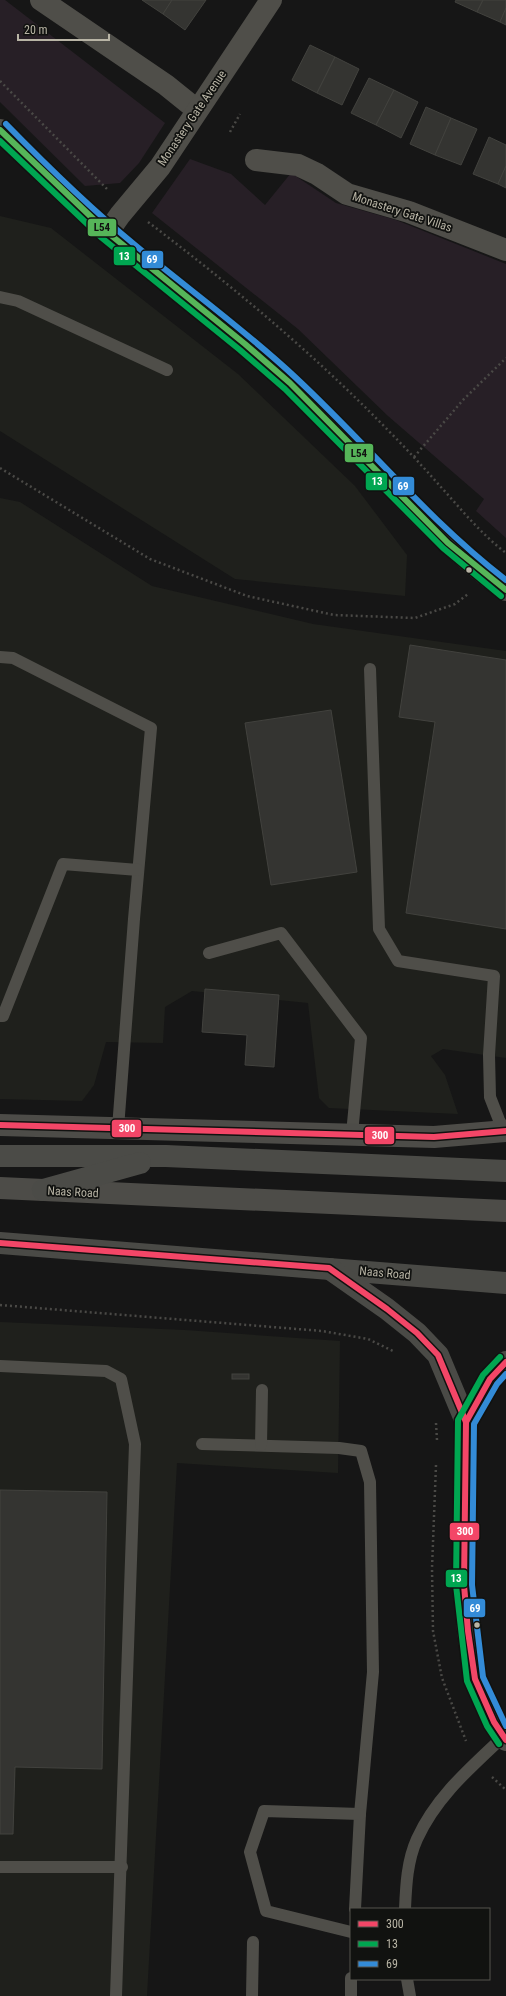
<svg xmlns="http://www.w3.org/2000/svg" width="506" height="1996" font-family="'Roboto Condensed',sans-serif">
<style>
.built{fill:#1f201c}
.green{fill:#271f26}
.building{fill:#343431;stroke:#42423e}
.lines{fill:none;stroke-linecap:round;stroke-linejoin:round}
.path{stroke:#4a4946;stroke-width:2.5;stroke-dasharray:2 3;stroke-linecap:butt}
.service{stroke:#4f4e49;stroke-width:12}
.minor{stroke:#4f4e49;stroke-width:22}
.tertiary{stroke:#4f4e49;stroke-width:22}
.secondary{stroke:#4d4c48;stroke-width:22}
.trunk{stroke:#4a4a46;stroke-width:22}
.motorway{stroke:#4b4b47;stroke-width:22}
.bus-1-casing{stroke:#111210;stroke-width:9}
.bus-2-casing{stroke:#111210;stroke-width:9}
.bus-3-casing{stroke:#111210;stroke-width:9}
.bus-4-casing{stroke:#111210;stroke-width:9}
.bus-1{stroke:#f34667;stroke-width:6}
.bus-2{stroke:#00a651;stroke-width:6}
.bus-3{stroke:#338bd7;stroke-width:6}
.bus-4{stroke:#56b559;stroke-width:6}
.bus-dot{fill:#b8b4a5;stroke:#111210;stroke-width:1.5}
.labels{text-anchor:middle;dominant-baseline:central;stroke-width:3.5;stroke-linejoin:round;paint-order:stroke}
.street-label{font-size:12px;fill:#b8b4a5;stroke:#111210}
.line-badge{stroke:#111210;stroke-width:1.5}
.badge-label{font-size:11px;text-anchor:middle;font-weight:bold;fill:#fff}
.pale-badge-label{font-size:11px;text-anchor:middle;font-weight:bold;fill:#111}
</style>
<rect width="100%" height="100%" fill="#161616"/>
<g class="built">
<path d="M0,216L51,228L238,374L355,486L407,555L405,596L235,579L0,431Z"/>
<path d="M0,498L20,502L152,586L313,624L506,651V1058L443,1049L431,1056L445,1075L458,1114L329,1108L319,1098L308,1003L192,991L165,1007L163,1043L106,1042L94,1085L82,1101L0,1099Z"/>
<path d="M0,1322L185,1330L340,1341L338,1473L177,1463L147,1996H0Z"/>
</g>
<g class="green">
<path d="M0,0H5L165,123L139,163L120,183L85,186L0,102Z"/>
<path d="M190,159L231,174L265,205L291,173L336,203L396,220L506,264V538L476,511L484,499L388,416L298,329L152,213Z"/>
</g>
<g class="building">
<path d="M142,0H172L163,14Z"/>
<path d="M172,0H206L185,30L163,14Z"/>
<path d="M456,0H483L477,12L455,2Z"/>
<path d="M483,0H506V8L500,22L477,12Z"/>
<path d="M506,8V25L500,22Z"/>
<path d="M310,45L335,57L317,93L292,80Z"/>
<path d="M335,57L359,69L342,105L317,93Z"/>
<path d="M369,78L394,90L376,125L351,113Z"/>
<path d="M394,90L418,102L401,138L376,125Z"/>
<path d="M426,107L451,118L435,155L410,144Z"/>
<path d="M451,118L477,129L461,165L435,155Z"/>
<path d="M489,137L506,145V166L498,184L473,174Z"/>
<path d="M506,166V188L498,184Z"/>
<path d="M410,645L506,660V929L406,913L435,722L399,717Z"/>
<path d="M331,710L357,872L271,885L245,723Z"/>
<path d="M205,989L279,995L274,1067L245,1065L247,1035L202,1032Z"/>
<rect x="232" y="1374" width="17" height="5"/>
<path d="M0,1490L107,1492L102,1769L15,1767L13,1834H0Z"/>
</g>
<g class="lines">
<g class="path">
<path d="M0,81L107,189"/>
<path d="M230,132L240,114"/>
<path d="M148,222C227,282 303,345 373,415C396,438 419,462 440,486C461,509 481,534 506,553"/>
<path d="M414,457L463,400L506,358"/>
<path d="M0,468L150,559L247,596L334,615L415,618L455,604L468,594"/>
<path d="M0,1305L322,1331L368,1339L393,1351"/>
<path d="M436,1423L437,1440"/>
<path d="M436,1465L432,1568L433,1631L442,1678L466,1741"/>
<path d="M492,1777L506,1790"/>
</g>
<g class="service">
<path d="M0,297L18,301L167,370"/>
<path d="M0,657L13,658L151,728L134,919L118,1128"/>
<path d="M370,669L379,929L398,961L494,976L489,1055L490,1097L499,1120L505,1131"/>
<path d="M209,953L281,933L361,1038L352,1134"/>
<path d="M0,1016H3L63,864L138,870"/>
<path d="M0,1366L106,1371L121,1379L135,1444L116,1996"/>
<path d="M202,1444L339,1448L361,1451L370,1482L373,1672L360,1814L355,1909"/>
<path d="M261,1445L262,1390"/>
<path d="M0,1867H122"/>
<path d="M405,1909C406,1886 407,1861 417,1839C436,1797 470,1768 504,1736"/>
<path d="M351,1932L266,1911L250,1852L264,1811L360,1814"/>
<path d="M407,1979L410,1996"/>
<path d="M252,1996L253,1942"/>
<path d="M351,1996V1978"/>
</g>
<g class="minor">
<path d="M41,0L166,85L197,110"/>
<path d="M256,160L298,165L317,174L347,194L409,212L506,250"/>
<path d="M108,232L120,215L160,167L271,0"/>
</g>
<g class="tertiary">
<path d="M0,130C35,165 70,199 107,232C167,284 232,329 290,383C363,450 425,532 506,590"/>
<path d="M466,1422L464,1585L468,1631L475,1679L494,1722L506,1740"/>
</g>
<g class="secondary">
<path d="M0,1125L434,1137L506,1131"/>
<path d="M0,1188L506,1211"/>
</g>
<g class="trunk">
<path d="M0,1243L506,1283"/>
<path d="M330,1269L387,1309L417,1333L438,1355L466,1422"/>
<path d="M466,1422L490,1379L506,1362"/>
</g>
<g class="motorway">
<path d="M0,1156H166L506,1171"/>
<path d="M43,1190L140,1163"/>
</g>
<defs>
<g id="bus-1">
<path d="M0,1125L434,1137L506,1131"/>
<path d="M0,1243L329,1268L387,1309L417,1333L438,1355L466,1422L464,1585L468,1631L475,1679L494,1722L506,1740"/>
<path d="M466,1422L490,1379L506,1362"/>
</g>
<g id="bus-2">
<path d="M0,141L102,238L240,350L285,389L443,548L501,596"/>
<path d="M499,1744L487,1726L467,1681L456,1585L458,1420L483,1375L500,1357"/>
</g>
<g id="bus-3">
<path d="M6,124C47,166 90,208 135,245C188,289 245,330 295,377C367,444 428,520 506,580"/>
<path d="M506,1374L497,1384L474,1424L472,1585L483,1677L506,1726"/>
</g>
<path id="bus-4" d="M0,130L107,232L245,344L290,383L448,543L506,590"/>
</defs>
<use href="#bus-1" class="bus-1-casing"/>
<use href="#bus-2" class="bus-2-casing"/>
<use href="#bus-3" class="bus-3-casing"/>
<use href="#bus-4" class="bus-4-casing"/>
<use href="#bus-1" class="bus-1"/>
<use href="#bus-2" class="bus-2"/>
<use href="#bus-3" class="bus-3"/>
<use href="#bus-4" class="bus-4"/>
</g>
<g class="bus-dot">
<circle cx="469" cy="570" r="3.5"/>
<circle cx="477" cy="1625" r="3.5"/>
</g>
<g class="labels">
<g class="street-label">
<text transform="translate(192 118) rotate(-56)">Monastery Gate Avenue</text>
<text transform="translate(402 212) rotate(18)">Monastery Gate Villas</text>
<text transform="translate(73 1192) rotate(3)">Naas Road</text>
<text transform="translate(385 1273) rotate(5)">Naas Road</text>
</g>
</g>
<g class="line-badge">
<rect x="87" y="218" width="30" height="19" rx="4" fill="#56b559"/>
<rect x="113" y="246" width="23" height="20" rx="4" fill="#00a651"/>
<rect x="141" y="250" width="23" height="19" rx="4" fill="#338bd7"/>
<rect x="344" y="443" width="30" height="20" rx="4" fill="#56b559"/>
<rect x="365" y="472" width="23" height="19" rx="4" fill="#00a651"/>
<rect x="392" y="476" width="23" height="20" rx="4" fill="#338bd7"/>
<rect x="111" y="1119" width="31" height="19" rx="4" fill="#f34667"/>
<rect x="364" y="1126" width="31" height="19" rx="4" fill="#f34667"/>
<rect x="449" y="1522" width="31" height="19" rx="4" fill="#f34667"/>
<rect x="445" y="1569" width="23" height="19" rx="4" fill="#00a651"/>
<rect x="463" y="1598" width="23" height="20" rx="4" fill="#338bd7"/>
</g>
<g class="badge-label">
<text x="124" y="260">13</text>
<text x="152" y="263">69</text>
<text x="377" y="485">13</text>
<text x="403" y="490">69</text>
<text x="127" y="1132">300</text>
<text x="380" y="1139">300</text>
<text x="465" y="1535">300</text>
<text x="456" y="1582">13</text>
<text x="475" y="1612">69</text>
</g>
<g class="pale-badge-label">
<text x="102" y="231">L54</text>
<text x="359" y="457">L54</text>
</g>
<rect x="350" y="1908" width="140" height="72" fill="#111210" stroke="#54534c"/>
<rect x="358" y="1921" width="20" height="6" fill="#f34667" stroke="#54534c"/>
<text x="386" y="1928" font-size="12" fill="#b8b4a5">300</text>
<rect x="358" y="1941" width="20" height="6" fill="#00a651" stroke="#54534c"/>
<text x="386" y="1948" font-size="12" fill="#b8b4a5">13</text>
<rect x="358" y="1961" width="20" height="6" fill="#338bd7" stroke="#54534c"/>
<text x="386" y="1968" font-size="12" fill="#b8b4a5">69</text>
<path d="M18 34v6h91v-6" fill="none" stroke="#b8b4a5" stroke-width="2"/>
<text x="24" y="34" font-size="12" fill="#b8b4a5" stroke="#111210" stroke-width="3" paint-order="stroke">20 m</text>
</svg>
